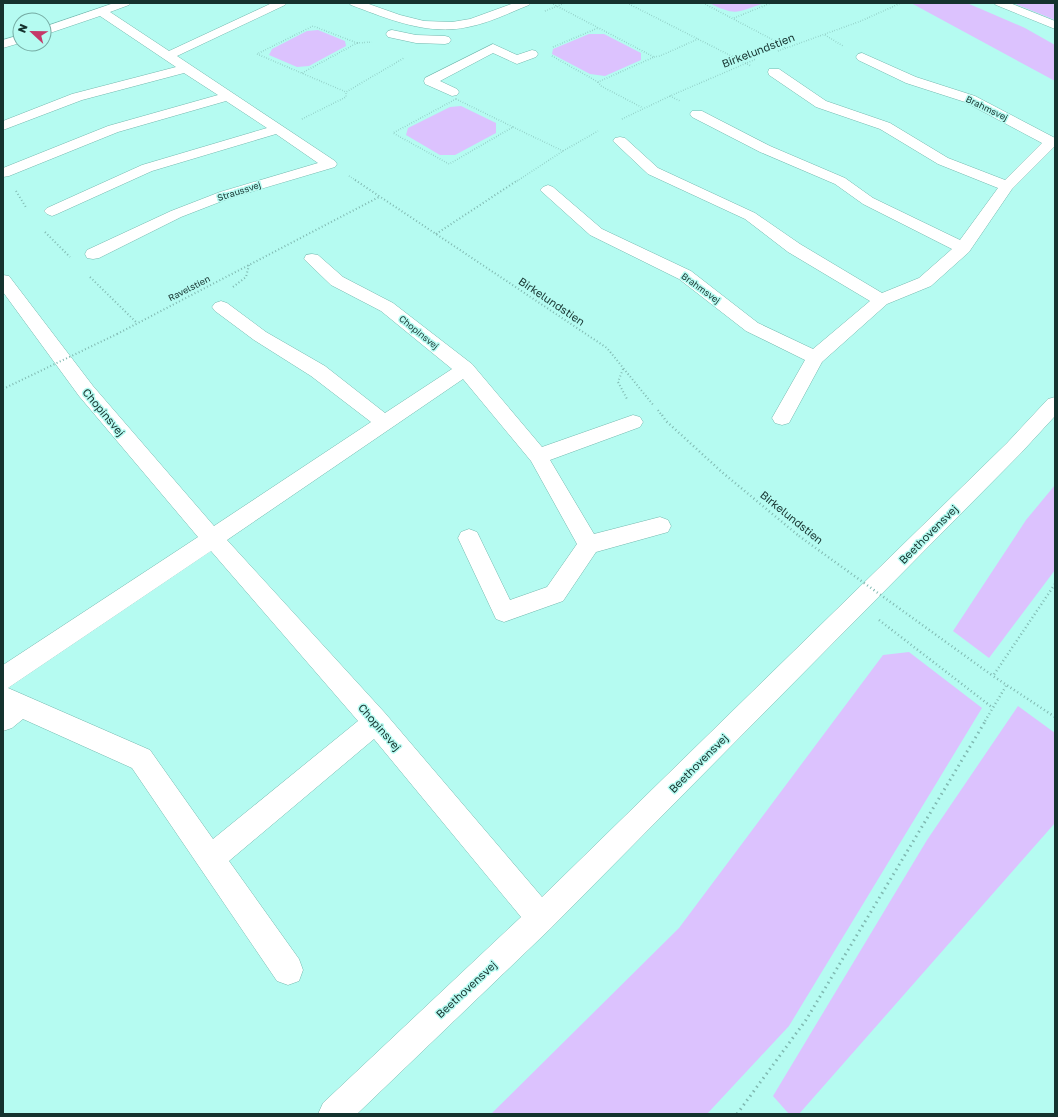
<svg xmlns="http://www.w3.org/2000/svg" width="1058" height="1117" font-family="'Golos Text',sans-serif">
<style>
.green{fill:#dcc2fe}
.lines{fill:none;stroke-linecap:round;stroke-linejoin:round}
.minor-casing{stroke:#74b9af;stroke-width:1}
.path-far3{stroke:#7fb8b0;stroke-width:1.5;stroke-dasharray:0.5 2;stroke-linecap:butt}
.path-far2{stroke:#7fb8b0;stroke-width:2;stroke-dasharray:1 2.5;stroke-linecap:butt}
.path-far1{stroke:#7fb8b0;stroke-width:2.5;stroke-dasharray:1 3;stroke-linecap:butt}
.path{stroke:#7fb8b0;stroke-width:3;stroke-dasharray:1.5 4;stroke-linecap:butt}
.minor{fill:#fff;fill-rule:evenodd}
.path-bridge-far1{stroke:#7fb8b0;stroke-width:2;stroke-dasharray:1 2.5;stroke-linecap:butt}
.path-bridge{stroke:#7fb8b0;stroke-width:2.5;stroke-dasharray:1 3;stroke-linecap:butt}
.labels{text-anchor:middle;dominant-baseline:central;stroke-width:3;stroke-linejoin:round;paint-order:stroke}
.far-street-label{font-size:9px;fill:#15322e;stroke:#b5fbf1}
.street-label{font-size:11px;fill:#15322e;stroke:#b5fbf1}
</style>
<rect width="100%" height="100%" fill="#b5fbf1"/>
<g class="green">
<path d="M709,3H764C736,13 736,16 709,3Z"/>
<path d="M911,3H967L1025,28L1055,45V81Z"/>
<path d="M1013,3H1055V20Z"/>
<path d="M318,30L345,41L346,46L309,66L297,67L269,55L272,49L307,31Z"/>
<path d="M589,34H604L641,53V60L605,76L590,74L552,54L553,49Z"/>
<path d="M461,106L496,123V133L455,155H440L406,135L408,128L450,107Z"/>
<path d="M1055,485V570L989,658L953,631L1026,520Z"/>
<path d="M909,652L982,708L789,1026L707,1114H491L679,928L883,655Z"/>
<path d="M1018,706L1055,733V823L799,1114H789L773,1096L927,840Z"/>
</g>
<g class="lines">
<defs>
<g id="minor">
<path d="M114,3H131L129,5L110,12L169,51L272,3H287L285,5L177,56L335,161L337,164L335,167L230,198L181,217L99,258L93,259L87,258L85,254L87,250L171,211L220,192L318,163L276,134L152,171L57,214L52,216L47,214L44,211L47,208L142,165L267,128L226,101L118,132L9,176L3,177V168L108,126L218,95L184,73L82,100L3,130V121L72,94L176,67L100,16L44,35V27Z"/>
<path d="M349,3H366L400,15L424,21L452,22L470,19L514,3H531L529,5C509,13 489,23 468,27C428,36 388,19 351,5Z"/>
<path d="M994,3H1010L1055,21V29L996,5Z"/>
<path d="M392,30L416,35L445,36L449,37L451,40L449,43L445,44L416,43L388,37L386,34L388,31Z"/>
<path d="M20,35V43L3,48V40Z"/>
<path d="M493,44L517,55L532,50L536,51L538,54L536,57L517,64L493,53L440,81L457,89L459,92L457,95L452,96L425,84L424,81L425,78Z"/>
<path d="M862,53L916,77L975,96L1055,138V146L1012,189L969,252L931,286L887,304L822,362L789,423L782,425L775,423L772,418L805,360L746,331L679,279L590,235L540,190L543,187L548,185L553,187L602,229L691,271L758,323L813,349L870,301L788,252L745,219L648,174L613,141L615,138L620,137L625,138L658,168L755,213L800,244L882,293L919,278L952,249L863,204L835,184L760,152L692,117L690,114L692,111H702L770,146L845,178L873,198L960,240L998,188L938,164L880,129L816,107L769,75L768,72L769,69H779L826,101L890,123L948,158L1005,180L1042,143L965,102L906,83L858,60L856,57L858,54Z"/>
<path d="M312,254L318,255L343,277L393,303L472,364L542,447L633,415L640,417L643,422L640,427L550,460L594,534L660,517L668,520L671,526L668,532L596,552L563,601L504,622L496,619L458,538L461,532L469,529L477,532L510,600L547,587L577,544L531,461L463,379L227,540L385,713L542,897L1007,443L1048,399L1055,397V416L1021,453L551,928L357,1114H318L323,1103L521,917L374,739L229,861L299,959L303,970L299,981L288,985L277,981L132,768L23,719L12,728L3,731V665L198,537L79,396L3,292V275L9,276L93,386L214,526L371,422L311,376L254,340L215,311L212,307L215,303L221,301L227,303L266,332L325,366L385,413L452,369L381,311L331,285L304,259L306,255ZM211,551L358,721L213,839L150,750L8,688Z"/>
</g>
</defs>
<use href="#minor" class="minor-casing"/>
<g class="path-far3">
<path d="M551,3L654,57L598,82L552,56"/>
<path d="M627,3L751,66"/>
<path d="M703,3L777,42L785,48"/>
<path d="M545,11L565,3"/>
<path d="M734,18L771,3"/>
<path d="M825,35L843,46"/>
<path d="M357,43L372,42"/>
<path d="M553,47L598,28"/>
<path d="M778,51L861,21L901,3"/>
<path d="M654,57L660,56L698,39"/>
<path d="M302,73L357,43L313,26L257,54L346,92"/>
<path d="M598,82L601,86L643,108"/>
<path d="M670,96L680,101"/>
<path d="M456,99L513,127L449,164L393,133Z"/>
<path d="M302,119L346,97V92L404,58"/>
<path d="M622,119L670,96L756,59"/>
<path d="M513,127L563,151"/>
<path d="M349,176L357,181"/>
<path d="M517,181L563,151L598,131"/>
</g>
<g class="path-far2">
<path d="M355,180L607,348L654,406"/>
<path d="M16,191L27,209"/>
<path d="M45,232L70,257"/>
<path d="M436,234L518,180"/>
<path d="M90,277L137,323"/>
<path d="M233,287L246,277L249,265"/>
<path d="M117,334L379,197"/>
<path d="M623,369L618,382L627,399"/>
<path d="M658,410L662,416"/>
</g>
<g class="path-far1">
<path d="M662,415L666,421L723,473L799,536"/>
<path d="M1055,584L993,676L1055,717"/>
<path d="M879,620L993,708"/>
<path d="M985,721L1006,686"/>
</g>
<path class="path" d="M737,1114L806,1020L986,720"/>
<use href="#minor" class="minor"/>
<path class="path-bridge-far1" d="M3,389L117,334"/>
<path class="path-bridge" d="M799,536L993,676"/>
</g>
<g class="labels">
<g class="far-street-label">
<text transform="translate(987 108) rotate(26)">Brahmsvej</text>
<text transform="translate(239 191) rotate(-18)">Straussvej</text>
<text transform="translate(189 288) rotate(-27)">Ravelstien</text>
<text transform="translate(701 288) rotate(36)">Brahmsvej</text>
<text transform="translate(419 332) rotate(39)">Chopinsvej</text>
</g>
<g class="street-label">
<text transform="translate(758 50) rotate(-21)">Birkelundstien</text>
<text transform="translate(552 301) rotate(34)">Birkelundstien</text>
<text transform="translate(104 412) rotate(50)">Chopinsvej</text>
<text transform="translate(792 517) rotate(39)">Birkelundstien</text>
<text transform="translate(928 534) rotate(-45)">Beethovensvej</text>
<text transform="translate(380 727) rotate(49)">Chopinsvej</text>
<text transform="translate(698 763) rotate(-45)">Beethovensvej</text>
<text transform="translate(466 989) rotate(-43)">Beethovensvej</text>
</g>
</g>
<rect width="1058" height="1117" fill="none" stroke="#15322e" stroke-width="8"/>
<g transform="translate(32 32) rotate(292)"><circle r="19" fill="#b5fbf1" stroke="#75aba3"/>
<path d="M0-3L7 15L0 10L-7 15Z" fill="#c53868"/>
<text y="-6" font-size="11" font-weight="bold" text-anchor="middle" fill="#15322e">N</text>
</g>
</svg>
